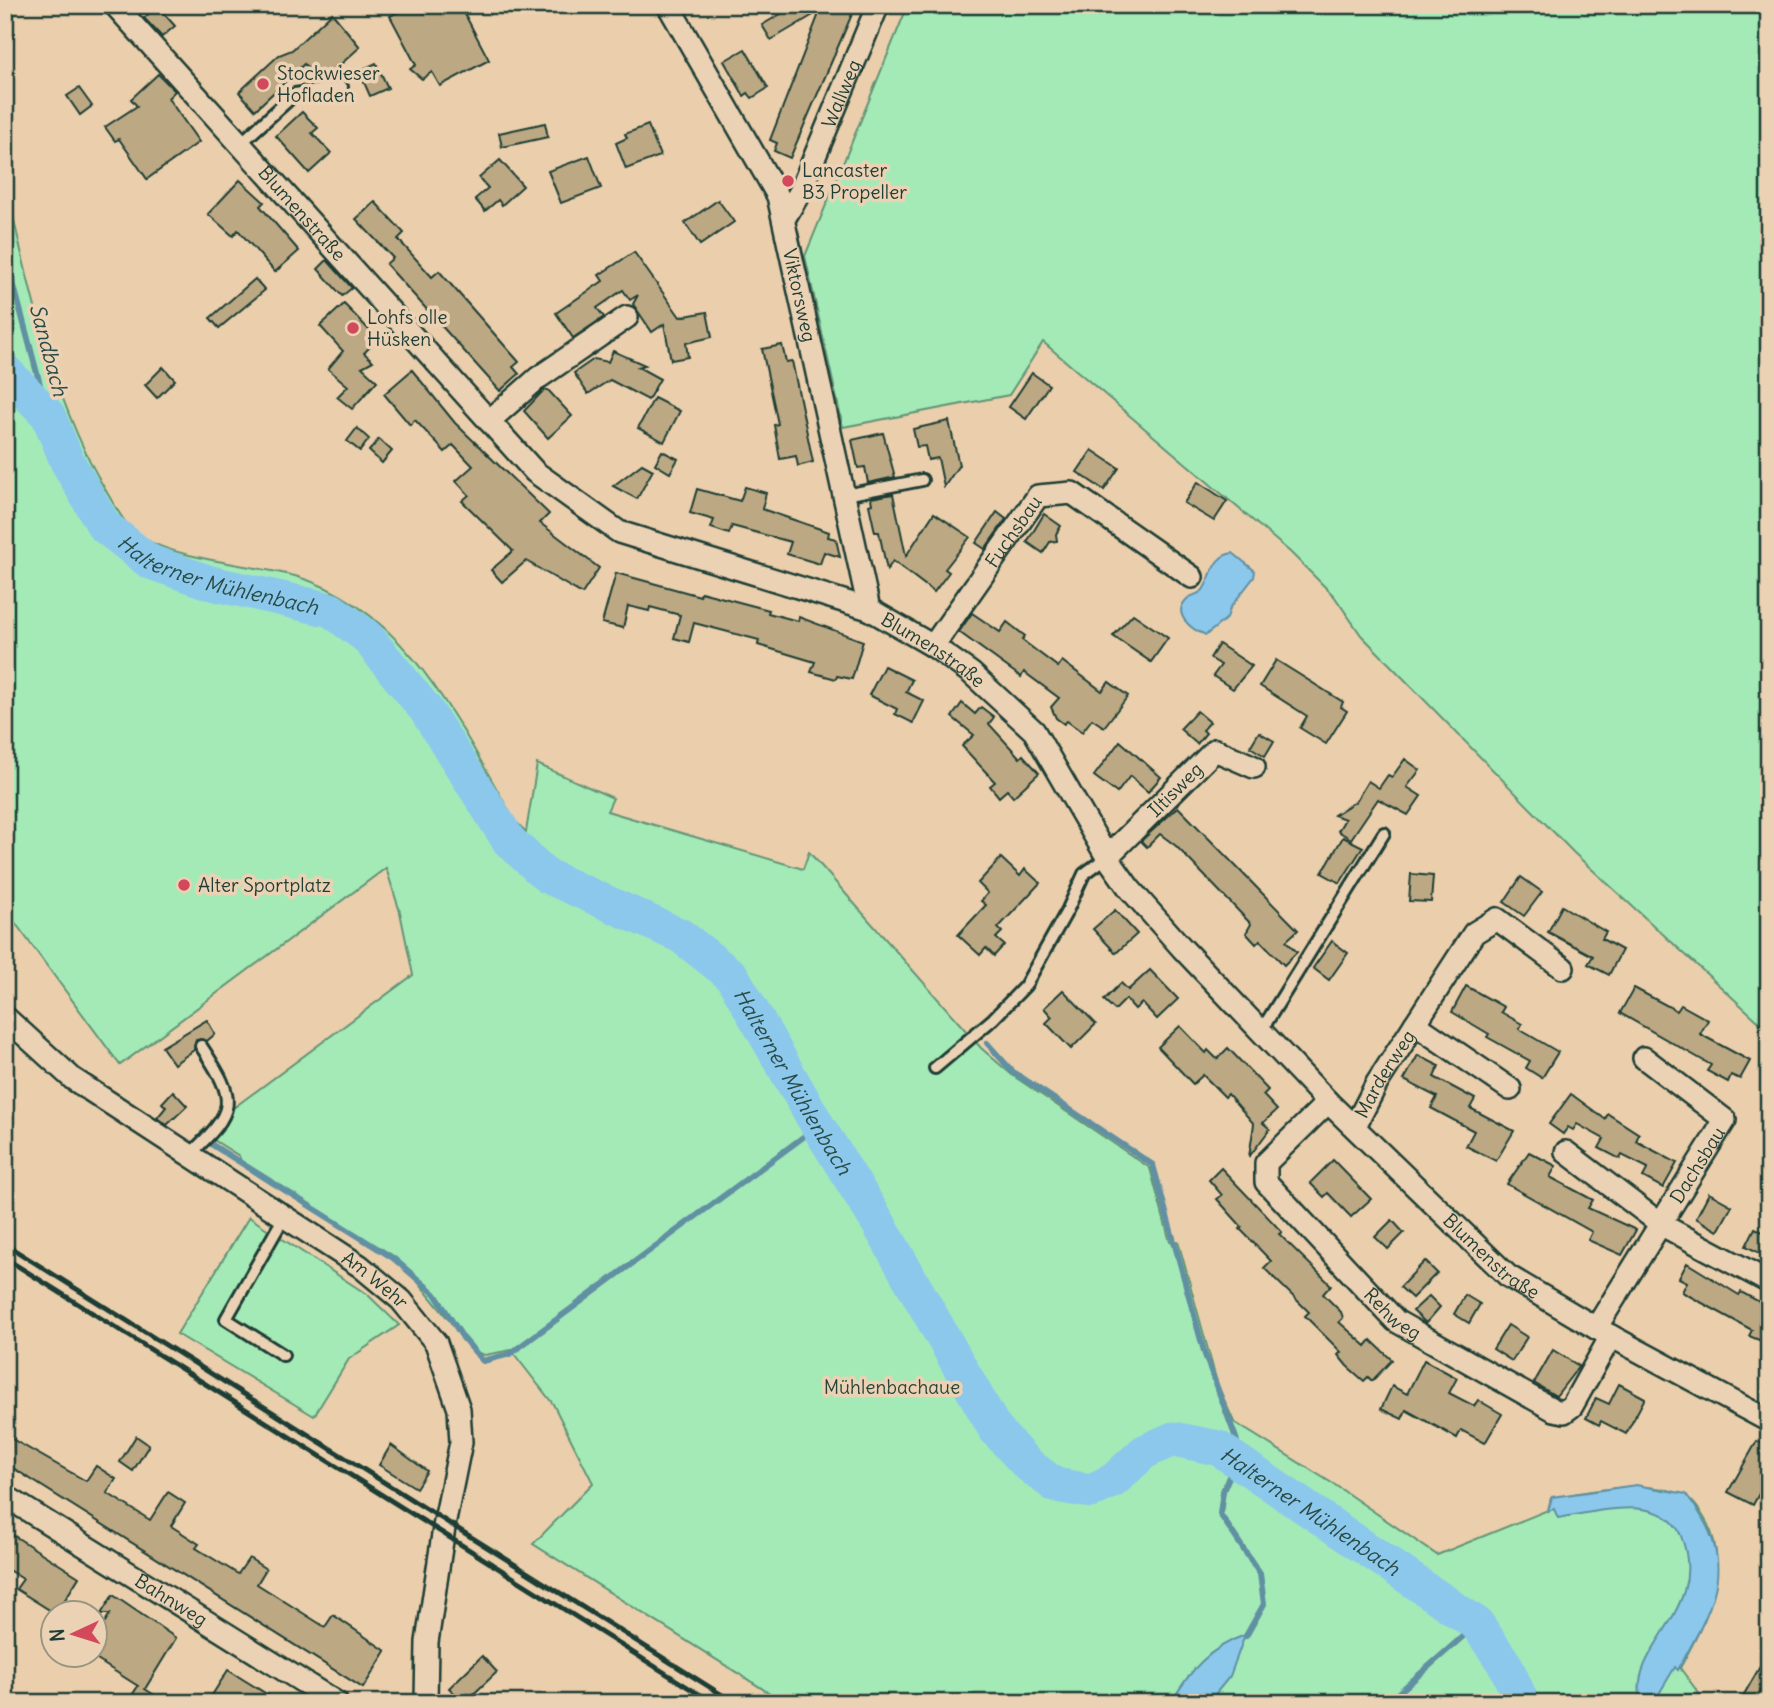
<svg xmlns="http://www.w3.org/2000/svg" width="1774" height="1708" font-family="Delius,sans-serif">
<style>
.green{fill:#a4eab7;stroke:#629476;stroke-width:2}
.water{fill:#8cc8ec;stroke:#6090a2;stroke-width:2}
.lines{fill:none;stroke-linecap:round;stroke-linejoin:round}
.stream{stroke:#6090a2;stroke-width:6}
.river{stroke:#8cc8ec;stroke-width:35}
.building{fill:#bca984;stroke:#1f3d34;stroke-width:2}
.service-casing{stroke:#1f3d34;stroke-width:16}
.minor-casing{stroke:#1f3d34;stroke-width:26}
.service{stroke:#ecd2b4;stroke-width:10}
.minor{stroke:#ecd2b4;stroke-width:21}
.rail{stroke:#1f3d34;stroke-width:5}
.poi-dot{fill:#d1495b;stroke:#ecd2b4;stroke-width:2.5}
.labels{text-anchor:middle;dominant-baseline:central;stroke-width:7;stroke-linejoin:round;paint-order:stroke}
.poi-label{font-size:19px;fill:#1f3d34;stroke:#ecd2b4;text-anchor:start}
.street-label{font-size:19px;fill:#1f3d34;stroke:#ecd2b4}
.park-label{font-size:19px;fill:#26463b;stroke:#ecd2b4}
.water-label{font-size:21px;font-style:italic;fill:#2a4b46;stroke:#ecd2b4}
</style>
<rect width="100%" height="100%" fill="#ebcfac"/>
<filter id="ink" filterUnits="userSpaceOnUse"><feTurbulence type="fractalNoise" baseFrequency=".0143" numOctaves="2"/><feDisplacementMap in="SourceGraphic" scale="14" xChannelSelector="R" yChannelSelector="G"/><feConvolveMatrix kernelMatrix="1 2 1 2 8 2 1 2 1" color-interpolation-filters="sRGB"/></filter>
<g filter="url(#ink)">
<g class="green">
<path d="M908,5H1769V1031L1574,853L1361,635L1334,596L1290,552L1043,342L1009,395L843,427L805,256Z"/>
<path d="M5,181C30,289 51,400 109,496C117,509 125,525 137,534C173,560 251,564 295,576C407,608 460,727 515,821L526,832L537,764L613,798L607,811L803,869L809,852L981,1048L1012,1075L1150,1168L1170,1242L1178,1241L1218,1386L1234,1422L1335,1485L1437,1555L1548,1510L1551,1498C1586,1492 1647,1479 1680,1494C1693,1499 1699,1509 1706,1521C1733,1570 1704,1624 1680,1668L1706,1703H785L533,1544L593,1483L553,1404L511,1350L485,1355L475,1352L418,1282L389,1256L242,1164L239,1156L201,1132L413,975L400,912L386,868L120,1065L5,909Z"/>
<path d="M249,1217L368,1295L399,1325L349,1359L314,1416L177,1334Z"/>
</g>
<g class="water">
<path d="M1233,553L1255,571L1254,577L1230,608L1227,618L1206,635C1192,630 1170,614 1188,598C1193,595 1199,594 1203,590C1213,575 1212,556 1233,553Z"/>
<path d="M1636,1485L1686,1494C1740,1563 1716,1601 1678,1670L1675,1667L1654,1702H1647L1640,1696C1632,1644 1710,1609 1681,1536C1664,1491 1593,1513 1558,1518L1554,1509L1548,1511L1552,1497Z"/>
<path d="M1245,1635L1230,1676L1208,1703H1171C1190,1670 1209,1648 1245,1635Z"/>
</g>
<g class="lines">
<g class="stream">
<path d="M5,252L48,415"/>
<path d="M987,1043L1012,1071L1153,1165L1205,1355L1236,1438L1242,1464"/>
<path d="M206,1141L393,1258L435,1294L463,1338L483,1361L510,1354L818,1126"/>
<path d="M1236,1460L1223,1491L1220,1514L1260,1574L1264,1604L1246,1636"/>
<path d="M1387,1703L1477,1624"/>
</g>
<path class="river" id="s1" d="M5,371L48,415L67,461L104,526L150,562L211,583L331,610L367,637L426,710L509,841L547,876L681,936L732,976L818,1126L879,1224L995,1429L1026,1463L1055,1485L1091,1491L1114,1480L1144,1452L1173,1439L1218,1448L1477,1624L1506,1666L1522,1703"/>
</g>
<g class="building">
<path d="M411,5H420L424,13L439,5H460L489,60L440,86L432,72L422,79L410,69L416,65L390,16Z"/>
<path d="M796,5H856L790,158L774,151L777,143L770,140L820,11L771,40L762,25Z"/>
<path d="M157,6L175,26L162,37L144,18Z"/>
<path d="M332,13L360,47L321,82L304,64L255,110L239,92L279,55L292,50Z"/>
<path d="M745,49L768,88L752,98L748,93L744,96L724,61Z"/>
<path d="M376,63L388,88L370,96L359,71Z"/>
<path d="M158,74L175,91L168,98L199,142L147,179L119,139L115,141L105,127L137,106L131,99Z"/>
<path d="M79,88L92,106L80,115L67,96Z"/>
<path d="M302,112L318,128L312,133L331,153L309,173L276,136Z"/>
<path d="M545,123L548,137L502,147L499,133Z"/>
<path d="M648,125L660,156L626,169L616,143L627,138L625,134Z"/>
<path d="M589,156L601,188L561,203L548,171Z"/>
<path d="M500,160L523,186L502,205L498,200L485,211L475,199L488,188L479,178Z"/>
<path d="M240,180L264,202L260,206L299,251L275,272L238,230L233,236L208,214Z"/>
<path d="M718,200L734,222L700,245L685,223Z"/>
<path d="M375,202L404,233L398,239L432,277L439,271L519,362L513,367L519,374L500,391L386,264L393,258L356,219Z"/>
<path d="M634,252L680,317L707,312L712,337L686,343L688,357L671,360L664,324L652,332L633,304L638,295L630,300L623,290L597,308L604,317L573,338L556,313L603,281L599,275Z"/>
<path d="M327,260L352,288L342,296L318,269Z"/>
<path d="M255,279L265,290L219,328L210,318Z"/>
<path d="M344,304L378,339L364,353L373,361L362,367L377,381L352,409L337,397L348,386L328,369L343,351L320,326Z"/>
<path d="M782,345L786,362L792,361L813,462L798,466L796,456L780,459L774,425L778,424L762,349Z"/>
<path d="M613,351L645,365L638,367L660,379L648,400L610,380L588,394L574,373L594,359L608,362Z"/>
<path d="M163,367L175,380L157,398L145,385Z"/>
<path d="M412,370L455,423L549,514L540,523L599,568L582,594L526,561L502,582L491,570L513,551L462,501L469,495L456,481L473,466L453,445L445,452L415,420L410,425L384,394Z"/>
<path d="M1032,373L1049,385L1026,419L1009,407Z"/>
<path d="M544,390H548L572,416L548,438L524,411Z"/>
<path d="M654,398L680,411L664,442L638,428Z"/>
<path d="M949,421L959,465L944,487L938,458L928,460L925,446L917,447L913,429Z"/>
<path d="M357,428L369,439L360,451L347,441Z"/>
<path d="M883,433L895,477L868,483L865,467L858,468L852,440Z"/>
<path d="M379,439L392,451L382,463L369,451Z"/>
<path d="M1092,450L1119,468L1104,490L1077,472Z"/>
<path d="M662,451L678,459L670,473L655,464Z"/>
<path d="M642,464L653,470L637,499L613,486Z"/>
<path d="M1198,482L1227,501L1214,521L1184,503Z"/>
<path d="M745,487L766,493L762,509L829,532L828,537L836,539L840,557L824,552L820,564L787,554L791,542L732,526L729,534L711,528L714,520L690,513L697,489L740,501Z"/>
<path d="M893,494L906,556L934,513L970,537L945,569L949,572L934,592L893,561L887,570L879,532H875L869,505L872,504L871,498Z"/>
<path d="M997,512L1006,519L985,549L976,543Z"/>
<path d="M1044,514L1061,526L1056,534L1057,541L1050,542L1043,553L1027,542Z"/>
<path d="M616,573L700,596L701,592L769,610L768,613L798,621L799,617L863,641L852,679L837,676L836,679L811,672L815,662L758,645L759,640L694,623L689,642L674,638L680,615L650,607L649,611L628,606L623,628L602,623Z"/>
<path d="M972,613L1000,632L1007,622L1025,636L1022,640L1058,667L1062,661L1102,691L1109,682L1128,696L1104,727L1092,719L1082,732L1067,721L1064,724L1056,718L1051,707L1059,698L1024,672L1021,677L959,632Z"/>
<path d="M1133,614L1168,638L1151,662L1113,636Z"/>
<path d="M1219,644L1252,666L1233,689L1213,676L1221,665L1210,658Z"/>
<path d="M1276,660L1343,702L1341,707L1347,711L1326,744L1300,728L1307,716L1260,686Z"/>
<path d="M884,666L912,680L906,692L924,701L913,723L895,714L897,709L869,695Z"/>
<path d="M962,703L975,714L981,707L994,717L989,724L1020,758L1023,755L1039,773L1013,797L1007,790L999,797L990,786L995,782L962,746L974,735L952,717Z"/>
<path d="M1197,711L1210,722L1203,730L1206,733L1197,744L1180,729Z"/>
<path d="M1259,732L1274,741L1265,756L1250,747Z"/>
<path d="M1120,741L1161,777L1148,792L1130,776L1117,793L1094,776Z"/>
<path d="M1405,759L1420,770L1407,787L1421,796L1408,815L1378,799L1351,839L1338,831L1345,819L1334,815L1356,801L1368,781L1379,788L1388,775L1392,777Z"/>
<path d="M1178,807L1298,930L1286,941L1297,952L1284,965L1260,940L1256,944L1246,933L1251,924L1176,846L1160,834L1147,847L1141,841Z"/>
<path d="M1343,837L1363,847L1340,883L1322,873Z"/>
<path d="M1001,858L1020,876L1025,869L1040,883L998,928L1002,932L996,938L1004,945L994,956L986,948L980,955L958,935L986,905L981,901L988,893L978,883Z"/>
<path d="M1411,874L1433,876L1431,902L1409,901Z"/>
<path d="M1521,877L1542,892L1524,916L1504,902Z"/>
<path d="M1562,906L1606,932L1602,939L1622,950L1609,975L1588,964L1593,956L1548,932Z"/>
<path d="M1115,910L1137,934L1116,953L1093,929Z"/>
<path d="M1332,941L1348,953L1329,980L1313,968Z"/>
<path d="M1150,970L1178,999L1157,1019L1142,1003L1135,1009L1126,999L1115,1010L1104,1000L1121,983L1128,990Z"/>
<path d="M1466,986L1504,1007L1501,1012L1522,1024L1519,1029L1558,1052L1542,1078L1526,1068L1530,1061L1487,1037L1489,1034L1452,1012Z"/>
<path d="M1634,988L1677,1011L1681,1005L1708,1020L1700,1034L1750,1061L1740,1079L1731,1075L1728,1082L1707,1071L1711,1065L1620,1013Z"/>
<path d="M1063,990L1096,1024L1071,1049L1046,1023L1052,1017L1044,1008Z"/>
<path d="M207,1020L215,1034L207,1041L196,1040L194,1050L174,1064L162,1047Z"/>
<path d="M1180,1026L1206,1053L1208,1050L1217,1059L1228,1048L1268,1090L1263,1095L1277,1110L1263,1123L1270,1129L1249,1157L1254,1124L1228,1094L1225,1097L1203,1075L1193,1084L1158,1047Z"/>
<path d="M1418,1055L1439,1066L1434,1077L1475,1099L1470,1108L1514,1131L1496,1161L1466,1146L1474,1131L1431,1108L1437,1097L1404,1080Z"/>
<path d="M173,1091L187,1106L167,1125L157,1118L166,1107L162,1103Z"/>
<path d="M1571,1094L1605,1119L1608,1114L1639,1134L1636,1141L1677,1163L1663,1188L1643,1177L1648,1168L1622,1155L1620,1159L1599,1148L1604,1139L1577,1124L1573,1130L1568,1127L1563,1134L1549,1124Z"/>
<path d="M1529,1152L1556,1166L1550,1177L1593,1200L1588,1208L1636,1230L1622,1255L1588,1240L1592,1232L1507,1184Z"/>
<path d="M1333,1160L1371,1199L1351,1217L1328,1193L1324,1197L1310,1183Z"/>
<path d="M1221,1168L1282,1232L1279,1234L1331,1285L1323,1294L1341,1312L1343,1318L1339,1322L1366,1346L1371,1340L1392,1360L1372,1381L1368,1377L1364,1381L1347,1366L1338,1355L1341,1352L1305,1316L1309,1312L1264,1268L1271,1261L1240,1229L1242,1227L1217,1199L1222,1195L1209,1180Z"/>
<path d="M1709,1193L1732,1206L1718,1231L1696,1218Z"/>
<path d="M1392,1220L1404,1233L1388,1249L1375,1237Z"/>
<path d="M1755,1228L1769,1235V1258L1746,1246Z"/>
<path d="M1425,1261L1437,1273L1412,1298L1400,1287Z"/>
<path d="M1687,1263L1739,1295L1741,1292L1769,1307V1344L1749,1336L1752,1330L1682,1292L1687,1282L1679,1278Z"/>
<path d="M1465,1295L1480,1304L1469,1323L1454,1314Z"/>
<path d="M1429,1296L1440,1307L1426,1323L1413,1311Z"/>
<path d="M1508,1325L1527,1337L1512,1361L1493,1349Z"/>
<path d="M1553,1350L1579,1366L1556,1396L1534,1383Z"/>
<path d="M1424,1360L1457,1378L1449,1393L1474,1406L1478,1400L1502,1414L1485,1443L1461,1430L1457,1438L1406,1410L1402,1419L1381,1409L1392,1386L1407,1394Z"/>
<path d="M1619,1384L1645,1398L1626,1434L1601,1421L1599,1425L1586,1418L1596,1398L1609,1404Z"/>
<path d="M5,1435L86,1481L96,1466L116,1479L107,1493L150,1520L168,1492L185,1503L171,1526L199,1544L196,1548L238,1574L249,1558L266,1569L257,1584L325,1627L333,1615L386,1651L363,1688L5,1463Z"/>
<path d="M136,1436L149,1445L133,1471L120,1462Z"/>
<path d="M1757,1441L1769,1447V1475L1753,1505L1728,1492Z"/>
<path d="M391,1445L427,1471L416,1488L379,1465Z"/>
<path d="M5,1530L79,1577L56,1614L16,1589L23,1579L5,1568Z"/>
<path d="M113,1595L176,1638L145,1689L167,1703H127L138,1686L94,1658V1639L110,1614H101Z"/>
<path d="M1769,1651V1703H1739Z"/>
<path d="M482,1656L497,1672L464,1703L449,1688Z"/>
<path d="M228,1670L281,1703H207Z"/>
</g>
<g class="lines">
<defs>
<g id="service">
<path d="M240,144L295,94L342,87"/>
<path d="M845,495L922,480"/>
<path d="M1261,1031L1384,833"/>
<path d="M935,1068L993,1019L1025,986L1067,911L1084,874L1107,857"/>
<path d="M188,1156C237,1110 238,1102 201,1046"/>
<path d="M283,1355L226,1319L284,1217"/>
</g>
<g id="minor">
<path id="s2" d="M115,5L535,472L619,532L869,609L933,646L971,673L1034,731L1107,857L1129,888L1182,948L1328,1102L1508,1276L1596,1328L1769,1421"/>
<path id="s3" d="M668,5L778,196L869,609"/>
<path id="s4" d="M784,219L800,192L878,5"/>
<path d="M489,421L538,378L627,317"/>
<path id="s5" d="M933,646L1038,496L1072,493L1192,577"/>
<path id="s6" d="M1107,857L1215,750L1254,767"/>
<path id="s7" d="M5,1017L73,1079L360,1266L401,1300L436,1343L459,1409L461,1442L445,1521L427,1642L426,1703"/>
<path d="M1415,1024L1510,1089"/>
<path id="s8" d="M1328,1102L1266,1163V1182L1396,1321L1554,1410L1564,1412L1572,1406L1611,1336"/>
<path id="s9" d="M1355,1126L1377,1083L1474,933L1497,919L1563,968"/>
<path d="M1566,1152L1662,1225L1769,1282"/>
<path id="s10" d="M1596,1328L1725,1120L1644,1058"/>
<path id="s11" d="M5,1496L337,1703"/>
</g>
</defs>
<use href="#service" class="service-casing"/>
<use href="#minor" class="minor-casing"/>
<use href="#service" class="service"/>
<use href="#minor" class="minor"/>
<g class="rail">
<path d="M5,1244L735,1703"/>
<path d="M5,1258L713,1703"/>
</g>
</g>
</g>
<g class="poi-dot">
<circle cx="263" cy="84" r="7"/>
<circle cx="788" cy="181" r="7"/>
<circle cx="353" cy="328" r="7"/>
<circle cx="184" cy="885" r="7"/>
</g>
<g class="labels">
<g class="poi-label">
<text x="277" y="73">Stockwieser<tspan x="277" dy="22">Hofladen</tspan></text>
<text x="802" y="170">Lancaster<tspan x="802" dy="22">B3 Propeller</tspan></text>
<text x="367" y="317">Lohfs olle<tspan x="367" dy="22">Hüsken</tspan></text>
<text x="198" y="885">Alter Sportplatz</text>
</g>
<g class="street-label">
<text stroke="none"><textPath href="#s4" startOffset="138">Wallweg</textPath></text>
<text stroke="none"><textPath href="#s2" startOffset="280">Blumenstraße</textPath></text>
<text stroke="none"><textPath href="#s3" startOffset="322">Viktorsweg</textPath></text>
<text stroke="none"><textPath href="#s5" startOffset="140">Fuchsbau</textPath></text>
<text stroke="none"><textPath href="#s2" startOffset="1069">Blumenstraße</textPath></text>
<text stroke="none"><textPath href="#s6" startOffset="96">Iltisweg</textPath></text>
<text stroke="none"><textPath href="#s9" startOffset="60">Marderweg</textPath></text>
<text stroke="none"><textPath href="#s10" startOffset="192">Dachsbau</textPath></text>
<text stroke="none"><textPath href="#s2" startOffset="1900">Blumenstraße</textPath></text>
<text stroke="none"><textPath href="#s7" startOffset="455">Am Wehr</textPath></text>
<text stroke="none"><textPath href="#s8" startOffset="289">Rehweg</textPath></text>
<text stroke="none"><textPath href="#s11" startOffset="196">Bahnweg</textPath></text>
</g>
<g class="park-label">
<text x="892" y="1387">Mühlenbachaue</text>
</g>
<g class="water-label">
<text transform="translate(49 350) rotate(75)">Sandbach</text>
<text stroke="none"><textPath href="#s1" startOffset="313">Halterner Mühlenbach</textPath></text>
<text stroke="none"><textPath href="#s1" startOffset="1111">Halterner Mühlenbach</textPath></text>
<text stroke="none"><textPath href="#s1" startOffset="1888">Halterner Mühlenbach</textPath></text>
</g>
</g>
<rect width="1774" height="1708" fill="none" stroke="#ecd2b4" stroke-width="28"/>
<rect x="14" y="14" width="1746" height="1680" fill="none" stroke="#1f3d34" stroke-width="2.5" filter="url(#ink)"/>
<g transform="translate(74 1634) rotate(266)"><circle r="33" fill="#ecd2b4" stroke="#9a9681" stroke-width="2"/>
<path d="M0-5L12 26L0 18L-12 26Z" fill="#d1495b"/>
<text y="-10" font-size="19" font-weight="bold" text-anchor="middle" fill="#1f3d34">N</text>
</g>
</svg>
